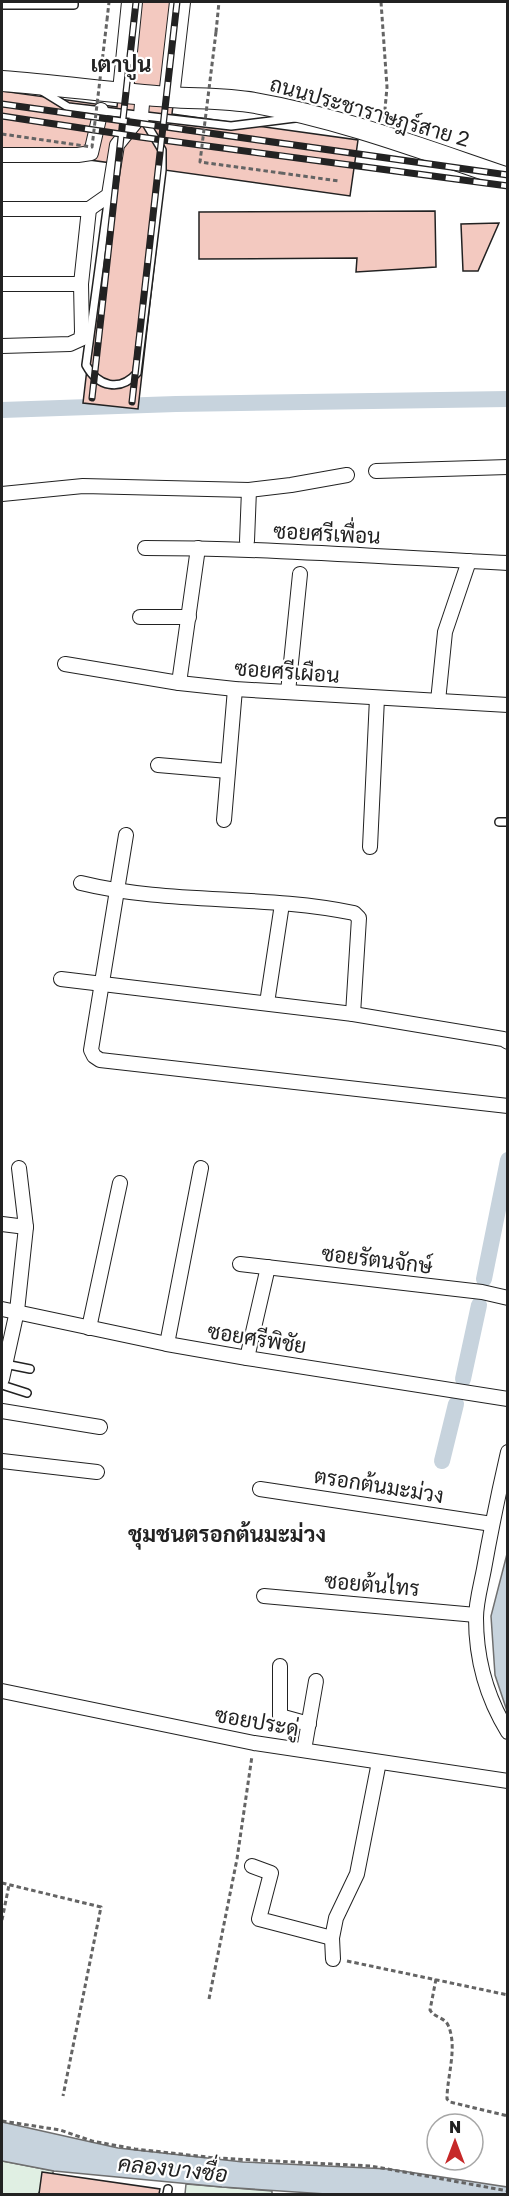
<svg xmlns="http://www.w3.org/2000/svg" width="509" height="2196" font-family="'Golos Text',Sarabun,sans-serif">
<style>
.green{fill:#e0efe3;stroke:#6f6f6f;stroke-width:1.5}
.water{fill:#c7d3dd;stroke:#6f6f6f;stroke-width:1.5}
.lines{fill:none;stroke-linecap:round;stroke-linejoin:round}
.canal{stroke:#c7d3dd;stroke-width:16}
.building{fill:#f3c9c0;stroke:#222;stroke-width:1.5}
.service-casing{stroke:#222;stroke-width:10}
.minor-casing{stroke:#222;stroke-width:16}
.secondary-casing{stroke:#222;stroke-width:22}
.path{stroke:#646464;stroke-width:3;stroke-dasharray:4.5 3;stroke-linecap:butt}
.service{stroke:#fff;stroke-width:7}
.minor{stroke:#fff;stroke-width:14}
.secondary{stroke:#fff;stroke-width:20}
.rail-casing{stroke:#222;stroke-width:7}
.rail{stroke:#fff;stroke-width:4.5;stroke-dasharray:14;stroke-linecap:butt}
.path-bridge{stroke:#646464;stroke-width:3;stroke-dasharray:4.5 3;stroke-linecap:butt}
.labels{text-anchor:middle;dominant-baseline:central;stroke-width:4.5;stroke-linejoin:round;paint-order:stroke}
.street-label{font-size:21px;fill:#222;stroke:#fff}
.neighbourhood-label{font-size:22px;font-weight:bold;fill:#222;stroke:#fff}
.water-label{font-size:22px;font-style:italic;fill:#222;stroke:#fff}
</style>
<rect width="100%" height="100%" fill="#fff"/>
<g class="green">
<path d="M2,2161L54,2171L38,2194H2Z"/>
<path d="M186,2184L272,2191V2194H185Z"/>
</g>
<g class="water">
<path d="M507,1554V1711L495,1675L491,1616Z"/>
<path d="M2,2122L118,2148L243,2162L389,2169L507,2187V2194H326L222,2187L54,2171L2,2161Z"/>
</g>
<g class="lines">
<g class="canal">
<path d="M2,410L176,404L508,399"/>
<path d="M484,1279L508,1160"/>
<path d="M463,1379L479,1305"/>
<path d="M442,1461L456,1404"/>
</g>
</g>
<g class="building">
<path d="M129,2H185L172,114L358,140L350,196L165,170L138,409L83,403L111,163L2,148V91L117,107Z"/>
<path d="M435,211L436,267L356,272L357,258L199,259V212Z"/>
<path d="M499,223L478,271H463L461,224Z"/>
<path d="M42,2172L160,2189L159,2194H39Z"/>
</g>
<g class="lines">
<defs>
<g id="service">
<path d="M2,5H74V2"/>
<path d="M42,91L68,107L231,126L295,118"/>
<path d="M109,195L86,365C98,387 120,392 137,373L162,170V150L141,115"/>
<path d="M499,822H508"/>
<path d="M5,1364L30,1369"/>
<path d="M2,1385L27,1393"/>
<path d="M167,2194L168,2189"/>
</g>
<g id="minor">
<path d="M2,155H78L91,153L101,110"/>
<path d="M2,209H89L109,195L117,145L141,115L142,104"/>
<path d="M2,284H81"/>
<path d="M2,346L70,344L81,339L82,332L81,284L89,209"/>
<path d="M376,471L508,467"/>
<path d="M2,494L83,486L249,490L291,485L347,475"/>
<path d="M247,541L249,490"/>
<path d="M145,548C266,548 387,557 508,563"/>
<path d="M140,617H189"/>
<path d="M65,664L179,683L235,689L508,705"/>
<path d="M179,683L198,548"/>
<path d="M288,692L300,574"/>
<path d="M438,701L445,632L469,561"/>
<path d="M158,765L228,771"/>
<path d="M224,820L235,689"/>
<path d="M126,835L91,1050L94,1056L100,1060L508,1106"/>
<path d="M370,847L377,698"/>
<path d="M81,883C170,905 264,894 354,913L359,918L353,1014"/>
<path d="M61,979L353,1014L503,1039L508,1042"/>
<path d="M267,1003L282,904"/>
<path d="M2,1224L26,1227"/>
<path d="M240,1264L482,1292L508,1298"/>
<path d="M2,1309L167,1344L247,1358L508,1399"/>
<path d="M89,1328L120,1183"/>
<path d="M167,1344L201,1168"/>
<path d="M247,1358L268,1267"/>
<path d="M2,1379L17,1311L26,1227L19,1168"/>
<path d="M2,1411L100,1427"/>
<path d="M508,1452C499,1491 491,1530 484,1569C481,1585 476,1602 476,1618C476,1658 487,1698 508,1732"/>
<path d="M2,1461L97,1472"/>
<path d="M260,1489L492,1524"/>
<path d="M264,1596L476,1615"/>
<path d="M280,1666V1716L309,1724"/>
<path d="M2,1691L254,1743L508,1781"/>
<path d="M304,1750L316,1681"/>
<path d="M252,1866L271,1873L259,1919L332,1938"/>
<path d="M333,1959L332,1938L336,1918L357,1874L379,1762"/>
</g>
<g id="secondary">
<path d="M2,81C57,85 113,93 169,97C198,99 226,98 255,103C341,118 425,150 508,178"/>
<path d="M123,91L132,2"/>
<path d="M169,97L180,2"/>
</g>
</defs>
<use href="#service" class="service-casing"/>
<use href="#minor" class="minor-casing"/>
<use href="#secondary" class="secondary-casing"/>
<g class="path">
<path d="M381,2L387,87L384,120"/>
<path d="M107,20L109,2"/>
<path d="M216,32L219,2"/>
<path d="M281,173L339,181"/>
<path d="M2,1883L101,1907L63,2096"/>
<path d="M2,1920L9,1885"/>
<path d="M347,1961L508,1995"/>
<path d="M436,1979L430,2010C435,2018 444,2017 448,2025C458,2047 447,2076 447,2099L450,2102L508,2116"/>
<path d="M209,1999L237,1859L252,1756"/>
<path d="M2,2121L60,2130L92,2141L135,2149L216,2158L371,2166L508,2191"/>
</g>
<use href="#service" class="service"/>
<use href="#minor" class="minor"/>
<use href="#secondary" class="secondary"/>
<defs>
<g id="rail">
<path d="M2,104L508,175"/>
<path d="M2,116L140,137L508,186"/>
<path d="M92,398L136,2"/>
<path d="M132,402L177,2"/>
</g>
</defs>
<use href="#rail" class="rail-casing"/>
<use href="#rail" class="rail"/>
<g class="path-bridge">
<path d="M216,32L200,162L281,173"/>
<path d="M2,134L92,147L107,20"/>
</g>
</g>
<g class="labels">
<g class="street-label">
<text transform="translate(370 111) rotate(16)">ถนนประชาราษฎร์สาย 2</text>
<text transform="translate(327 533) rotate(3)">ซอยศรีเพื่อน</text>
<text transform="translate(287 671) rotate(4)">ซอยศรีเผือน</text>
<text transform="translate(377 1259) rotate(7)">ซอยรัตนจักษ์</text>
<text transform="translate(257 1338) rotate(9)">ซอยศรีพิชัย</text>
<text transform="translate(379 1485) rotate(9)">ตรอกต้นมะม่วง</text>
<text transform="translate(372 1584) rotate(5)">ซอยต้นไทร</text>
<text transform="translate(257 1721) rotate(10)">ซอยประดู่</text>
</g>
<g class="neighbourhood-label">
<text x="121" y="63">เตาปูน</text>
<text x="227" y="1533">ชุมชนตรอกต้นมะม่วง</text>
</g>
<g class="water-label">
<text transform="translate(173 2168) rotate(6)">คลองบางซื่อ</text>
</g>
</g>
<rect width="509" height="2196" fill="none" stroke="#222222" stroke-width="6"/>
<g transform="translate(455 2142)"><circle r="28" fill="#ffffff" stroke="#a7a7a7" stroke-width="1.5"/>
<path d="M0-4.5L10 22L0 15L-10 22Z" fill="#c62828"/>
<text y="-9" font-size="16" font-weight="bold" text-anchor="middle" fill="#222222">N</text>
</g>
</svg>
